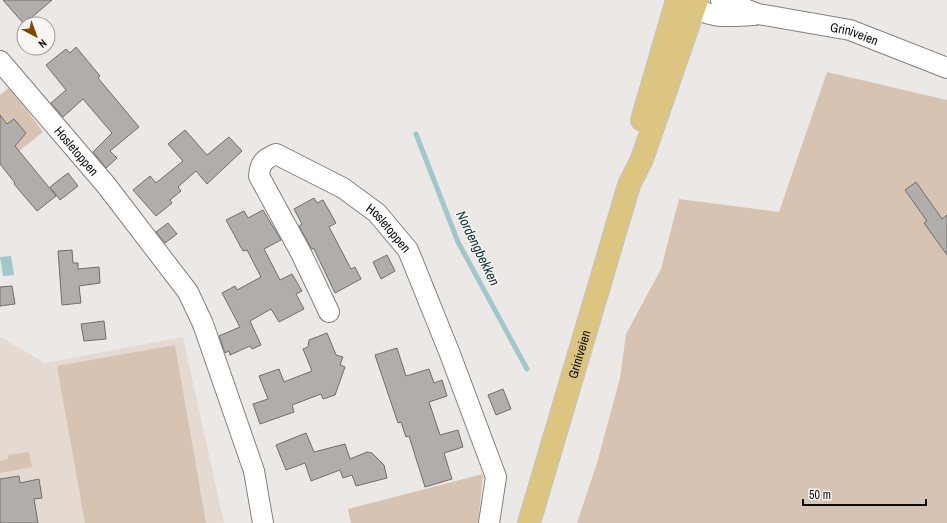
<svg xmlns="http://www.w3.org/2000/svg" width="947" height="523" font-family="'Archivo Narrow',sans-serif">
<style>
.built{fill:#e4dad2}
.green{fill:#d7c3b2}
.water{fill:#a0c8ca}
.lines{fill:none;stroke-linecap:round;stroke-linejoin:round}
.stream{stroke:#a0c8ca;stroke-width:5}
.building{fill:#b0adab;stroke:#706d6b}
.minor-casing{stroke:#83807e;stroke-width:22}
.primary-casing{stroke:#c5c5c4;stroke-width:24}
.minor{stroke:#fff;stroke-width:20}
.primary{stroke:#dbc580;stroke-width:22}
.labels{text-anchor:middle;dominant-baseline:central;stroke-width:3;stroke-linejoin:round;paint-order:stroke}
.street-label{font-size:13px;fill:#0d0c0b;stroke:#f9f6f3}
.water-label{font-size:14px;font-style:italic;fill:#0d3537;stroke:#f9f6f3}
</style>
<rect width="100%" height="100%" fill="#ece8e6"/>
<path class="built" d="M0,337L45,363L183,337L224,523H0Z"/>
<g class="green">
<path d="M827,72L947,100V523H577L597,463L620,378L626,334L661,269L679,199L779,212Z"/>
<path d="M10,87L43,132L8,160L0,161V95Z"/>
<path d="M175,345L206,523H85L57,366Z"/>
<path d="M29,452L32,467L0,473V461L8,459V455Z"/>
<path d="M483,474L478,523H351L348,509Z"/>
</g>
<path class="water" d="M11,256L14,275L3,276L0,257Z"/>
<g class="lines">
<path class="stream" d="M416,134L458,242L527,369"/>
</g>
<g class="building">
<path d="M3,0H52L31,18L30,17L23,23Z"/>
<path d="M76,47L100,76L98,78L139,127L110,151L117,158L106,168L93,152L112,133L83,99L63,117L51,103L66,90L46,65L66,49L70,53Z"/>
<path d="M0,115L7,124L14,119L26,133L15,146L56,196L37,211L14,184L15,183L0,164Z"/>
<path d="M185,130L207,155L229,137L242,151L207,184L196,171L178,187L181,191L170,200L172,203L156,216L133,190L150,176L156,183L183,161L168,144Z"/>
<path d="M68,173L78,186L60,200L50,187Z"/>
<path d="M916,182L942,219L947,215V255L924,223L927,221L905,190Z"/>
<path d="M314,198L317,203L323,200L336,223L329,227L351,269L355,267L361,279L335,293L314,249L311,248L299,226L302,224L294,209Z"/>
<path d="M263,210L281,240L264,249L280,280L292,274L302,291L296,294L304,309L279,322L271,309L250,321L261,345L252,349L250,346L230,355L229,351L225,353L219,336L240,327L222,293L235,286L237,290L261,277L247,250L243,251L226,220L244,211L248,218Z"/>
<path d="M168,223L177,234L165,243L156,232Z"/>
<path d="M72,250L73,263H78V269L99,267L100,283L79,286L81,303L62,305L58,251Z"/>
<path d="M387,255L395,271L381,279L373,262Z"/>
<path d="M12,286L15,304L0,306V287Z"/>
<path d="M104,321L106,339L84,341L81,324Z"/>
<path d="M327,333L336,355L343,357L340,365L345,367L335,395L323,399L321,394L292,405L294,412L260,424L253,404L268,399L259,376L279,369L284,382L312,371L303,349L308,347L309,340Z"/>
<path d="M397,348L406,376L429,369L434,383L442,380L447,396L429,402L440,435L458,430L463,447L444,453L452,479L425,487L409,436L406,437L401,422L398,423L375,355Z"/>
<path d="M503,389L511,409L496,415L488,395Z"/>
<path d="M306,433L314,452L345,444L350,459L367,452L372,453L384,465L387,478L356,486L352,475L343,478L340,470L311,481L305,463L286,470L276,445Z"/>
<path d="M19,476L20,483L39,479L42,498L34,499L38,523H0V479Z"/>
</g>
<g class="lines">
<defs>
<g id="minor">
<path d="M684,0C705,19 727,17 754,15"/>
<path id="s1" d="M721,0L758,14L850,30L947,68"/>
<path id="s2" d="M0,61L106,185L188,292L203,324L254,471L263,523"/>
<path id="s3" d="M329,312L301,253L259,176C260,163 264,159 276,154L343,188L377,213L408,250L450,354L496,477L489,523"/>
</g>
<g id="primary">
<path d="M642,120L677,0"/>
<path id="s4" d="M529,523L629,185L642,159L697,0"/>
</g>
</defs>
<use href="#minor" class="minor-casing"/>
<use href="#primary" class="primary-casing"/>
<use href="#minor" class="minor"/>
<use href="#primary" class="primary"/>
</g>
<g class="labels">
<g class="street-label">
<text stroke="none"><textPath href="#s1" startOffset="138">Griniveien</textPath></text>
<text stroke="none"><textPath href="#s2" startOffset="118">Hosletoppen</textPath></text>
<text stroke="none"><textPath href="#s3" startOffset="319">Hosletoppen</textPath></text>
<text stroke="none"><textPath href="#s4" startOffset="176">Griniveien</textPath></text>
</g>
<g class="water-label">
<text transform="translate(478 248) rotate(64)">Nordengbekken</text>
</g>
</g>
<g transform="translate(36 36) rotate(139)"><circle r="19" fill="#f9f6f3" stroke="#9b9896"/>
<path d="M0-3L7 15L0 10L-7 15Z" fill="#814600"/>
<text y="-6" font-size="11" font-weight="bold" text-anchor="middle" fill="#0d0c0b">N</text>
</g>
<path d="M803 499v6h123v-6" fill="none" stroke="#0d0c0b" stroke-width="2"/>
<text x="809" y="499" font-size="12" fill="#0d0c0b" stroke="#f9f6f3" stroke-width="3" paint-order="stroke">50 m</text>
</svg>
